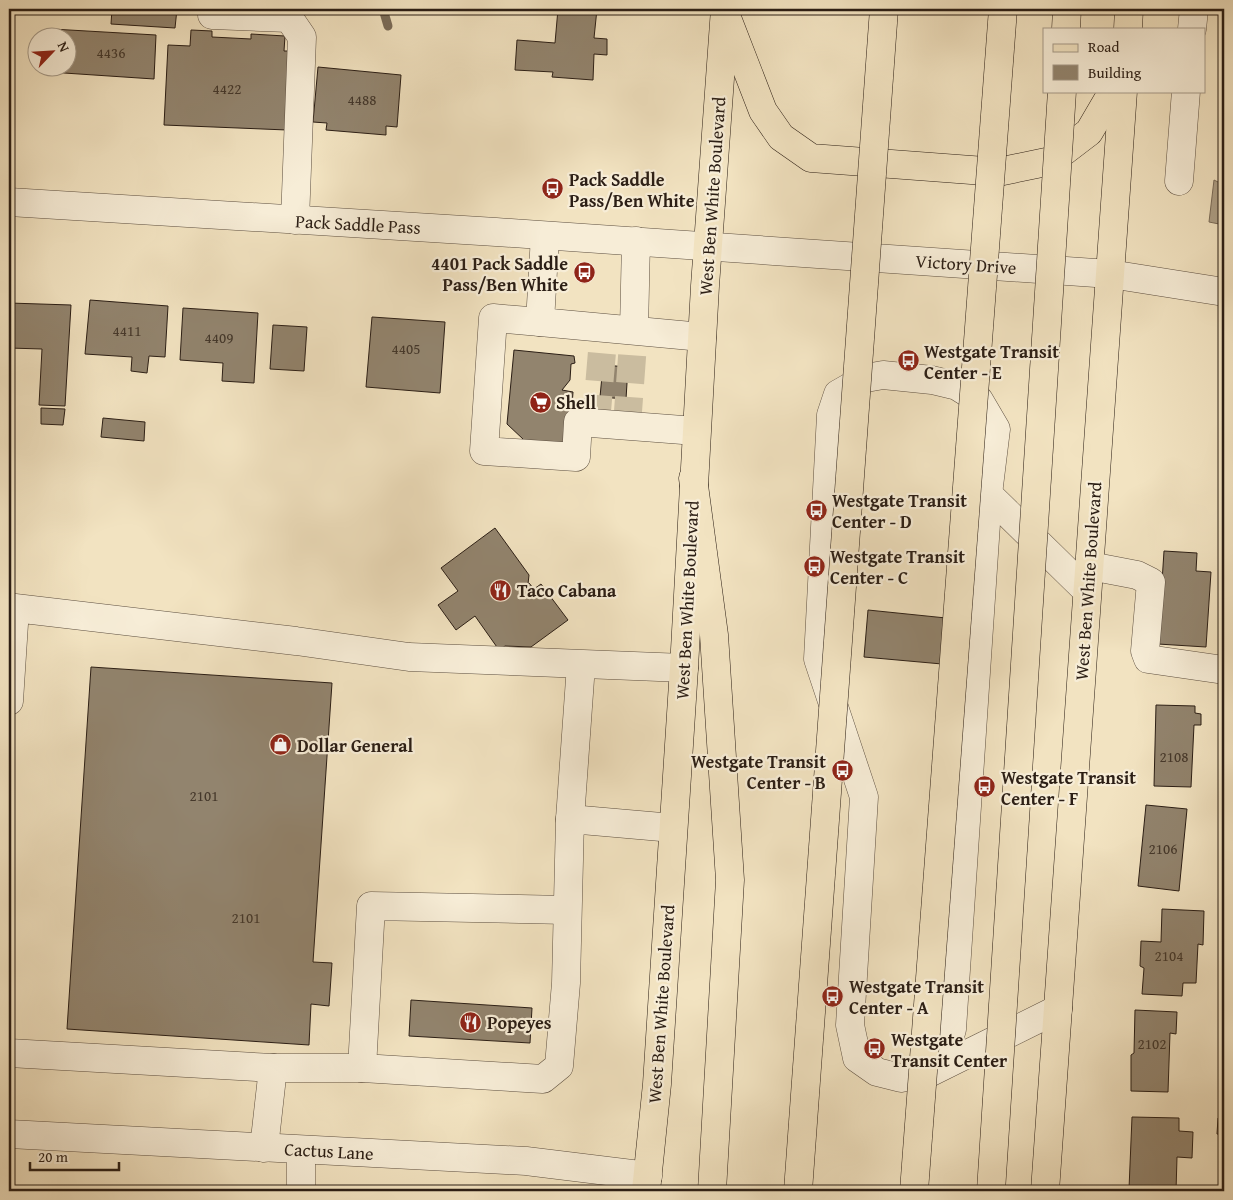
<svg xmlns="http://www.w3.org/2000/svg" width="1233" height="1200" font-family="'Gentium Book Plus',serif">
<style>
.water{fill:#aea087;stroke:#7a6c59}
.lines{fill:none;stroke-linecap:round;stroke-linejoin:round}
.stream{stroke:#7a6c59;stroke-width:9}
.building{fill:#92846e;stroke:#2b1e15}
.minor-tunnel{stroke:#cabc9f;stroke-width:28;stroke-dasharray:28 14;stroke-linecap:butt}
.minor-casing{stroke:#5d4f40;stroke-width:29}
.major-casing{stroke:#2b1e15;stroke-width:29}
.highway-casing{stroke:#2b1e15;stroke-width:29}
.minor{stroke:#f7edd7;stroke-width:28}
.major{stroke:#f2e3c1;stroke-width:28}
.highway{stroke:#f2e3c1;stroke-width:28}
.highway-bridge-casing{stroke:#2b1e15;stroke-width:29;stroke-linecap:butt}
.highway-bridge{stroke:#f2e3c1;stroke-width:28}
.labels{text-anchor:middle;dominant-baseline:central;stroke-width:4.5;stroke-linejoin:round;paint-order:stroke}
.number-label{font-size:15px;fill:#45382b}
.poi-label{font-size:18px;font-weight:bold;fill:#2b1e15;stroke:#f7edd7;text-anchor:start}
.street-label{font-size:18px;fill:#2b1e15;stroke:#f7edd7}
</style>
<rect width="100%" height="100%" fill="#f2e3c1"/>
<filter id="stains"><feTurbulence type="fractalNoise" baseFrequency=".004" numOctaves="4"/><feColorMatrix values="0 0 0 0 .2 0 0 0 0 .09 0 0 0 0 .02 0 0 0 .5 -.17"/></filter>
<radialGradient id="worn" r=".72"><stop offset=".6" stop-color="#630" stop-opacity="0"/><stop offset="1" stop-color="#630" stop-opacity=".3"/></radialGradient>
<path class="water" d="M1214,180L1224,185V225L1209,222Z"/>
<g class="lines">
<path class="stream" d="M383,9L388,26"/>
</g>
<g class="building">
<path d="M112,9H177L175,28L111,24Z"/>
<path d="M558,9H597L594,38L607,39V55L594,54L593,80L552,77L553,72L515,70L517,40L555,43Z"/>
<path d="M52,29L156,35L154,79L49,72V68H68V38H51Z"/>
<path d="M191,30L212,31V37L251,39V34L285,36L284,51H290L287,130L164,125L168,45L190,46Z"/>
<path d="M318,67L401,75L397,127L386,126V135L326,130L327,123L313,122Z"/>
<path d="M90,300L168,306L165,357L149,356L147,373L131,371L132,357L85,354Z"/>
<path d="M9,303L71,305L65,406L39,405L42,349L9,348Z"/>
<path d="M183,308L258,313L254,383L222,381L223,363L180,360Z"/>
<path d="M372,317L445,322L440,393L366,387Z"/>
<path d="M273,325L307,327L304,371L270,369Z"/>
<path d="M514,350L574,356L575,363L571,364L570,380L562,390L573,392L569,448L523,444L524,440L507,424Z"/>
<path d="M603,365L628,367L626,399L600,397Z"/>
<path d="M41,408L65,409L63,425L41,424Z"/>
<path d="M103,418L145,422L144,441L101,437Z"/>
<path d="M495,528L529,575L528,584L529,583L534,589L541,584L568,620L531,647L505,646L499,650L475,616L456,630L438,605L458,591L441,568Z"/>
<path d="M1164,551L1197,553L1196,571L1211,572L1206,647L1158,644Z"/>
<path d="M868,610L946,618L942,664L864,657Z"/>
<path d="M91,667L332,683L313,962L332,963L329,1006L311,1004L309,1045L67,1029Z"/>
<path d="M1156,705L1195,706V713L1201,714V725H1194L1191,787L1154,786Z"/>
<path d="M1146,805L1187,809L1179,891L1138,886Z"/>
<path d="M1162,909L1204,911L1203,945L1198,944L1196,983H1183L1182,996L1142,994L1144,968L1140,966L1141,941L1161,942Z"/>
<path d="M411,1000L532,1008L530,1043L409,1036Z"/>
<path d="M1135,1010L1177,1012L1176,1034L1170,1033L1168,1092L1131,1091V1055L1134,1053Z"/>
<path d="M1132,1117L1179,1118V1131L1193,1132L1192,1158L1177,1157L1176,1191L1129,1189Z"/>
<path d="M1218,1118H1224V1135L1217,1134Z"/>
</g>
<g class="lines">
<g class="minor-tunnel">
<path d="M596,423L604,328"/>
<path d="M627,425L634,330"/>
</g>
<defs>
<g id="minor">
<path d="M212,15L289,18L302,37L295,220"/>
<path d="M1192,29L1194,9"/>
<path d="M1179,181L1186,91"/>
<path d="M9,202L496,232L1110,274L1224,292"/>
<path d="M545,236L540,322L702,337"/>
<path d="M540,322L493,318L484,451L576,457L578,422L696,431"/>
<path d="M634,330L636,241"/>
<path d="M988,494L1087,591"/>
<path d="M1090,566L1137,575L1151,582L1145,651L1148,659L1224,670"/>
<path d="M9,701L15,608L296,641L409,657L684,668"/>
<path d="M570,819L581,665"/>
<path d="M9,1053L273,1068H362L543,1079L559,1066L566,983L570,819L673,828"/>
<path d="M942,1066L952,1029L988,494L996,429L979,400L957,386L932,380L883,375L866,378L838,394L831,415L818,659L864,797L850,1025L857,1058L877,1072L901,1078L929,1073L1058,1009"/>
<path d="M362,1068L371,906L567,910"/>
<path d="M9,1134L526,1161L648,1176"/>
<path d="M264,1148L273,1068"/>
<path d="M301,1150V1191"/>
</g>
<g id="major">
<path d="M727,18L763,111L781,137L811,158L998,172L1051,161L1089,132L1113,91"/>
<path d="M1128,29L1129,9"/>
<path d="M646,1191L657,1084L684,668L705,286L725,9"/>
<path d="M1045,1191L1123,91"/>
</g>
<g id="highway">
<path d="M1066,29L1067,9"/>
<path d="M693,478L714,635L730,880L712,1191"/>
</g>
</defs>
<use href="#minor" class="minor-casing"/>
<use href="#major" class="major-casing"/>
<use href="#highway" class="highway-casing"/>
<use href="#minor" class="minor"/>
<use href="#major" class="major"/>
<use href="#highway" class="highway"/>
<defs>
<g id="highway-bridge">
<path d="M798,1191L884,9"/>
<path d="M914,1191L1003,9"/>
<path d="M991,1191L1062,91"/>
</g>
</defs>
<use href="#highway-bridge" class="highway-bridge-casing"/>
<use href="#highway-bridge" class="highway-bridge"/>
</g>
<defs>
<symbol id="bus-disc" viewBox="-11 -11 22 22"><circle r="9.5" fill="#8f2418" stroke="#f7edd7"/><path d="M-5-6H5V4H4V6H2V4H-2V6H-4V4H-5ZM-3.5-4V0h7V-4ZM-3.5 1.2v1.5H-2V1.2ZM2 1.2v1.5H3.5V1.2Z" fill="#fff"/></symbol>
<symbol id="supermarket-disc" viewBox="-11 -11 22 22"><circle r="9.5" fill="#8f2418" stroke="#f7edd7"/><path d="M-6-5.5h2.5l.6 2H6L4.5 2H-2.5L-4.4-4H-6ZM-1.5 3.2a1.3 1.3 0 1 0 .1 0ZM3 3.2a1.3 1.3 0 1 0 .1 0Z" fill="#fff"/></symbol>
<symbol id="restaurant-disc" viewBox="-11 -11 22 22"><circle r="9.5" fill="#8f2418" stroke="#f7edd7"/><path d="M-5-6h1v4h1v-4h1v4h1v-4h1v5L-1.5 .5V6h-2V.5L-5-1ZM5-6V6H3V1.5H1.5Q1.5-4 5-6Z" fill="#fff"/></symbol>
<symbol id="shop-disc" viewBox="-11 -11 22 22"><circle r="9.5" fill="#8f2418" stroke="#f7edd7"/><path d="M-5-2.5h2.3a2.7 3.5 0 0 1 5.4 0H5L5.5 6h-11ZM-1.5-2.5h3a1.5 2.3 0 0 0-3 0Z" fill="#fff"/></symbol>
</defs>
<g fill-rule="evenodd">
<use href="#bus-disc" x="540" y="176" width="25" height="25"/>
<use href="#bus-disc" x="572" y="260" width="25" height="25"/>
<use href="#bus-disc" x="896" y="348" width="25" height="25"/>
<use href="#supermarket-disc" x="528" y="390" width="25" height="25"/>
<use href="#bus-disc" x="804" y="498" width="25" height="25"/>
<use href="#bus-disc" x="802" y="554" width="25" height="25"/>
<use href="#restaurant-disc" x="488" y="578" width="25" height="25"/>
<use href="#shop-disc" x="268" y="732" width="25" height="25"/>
<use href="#bus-disc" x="830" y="758" width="25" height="25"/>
<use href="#bus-disc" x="972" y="774" width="25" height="25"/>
<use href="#bus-disc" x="820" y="984" width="25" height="25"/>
<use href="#restaurant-disc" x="458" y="1010" width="25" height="25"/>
<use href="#bus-disc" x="862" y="1036" width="25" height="25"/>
</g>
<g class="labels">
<g class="number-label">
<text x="111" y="52">4436</text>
<text x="227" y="88">4422</text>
<text x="362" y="99">4488</text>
<text x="127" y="330">4411</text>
<text x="219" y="337">4409</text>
<text x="406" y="348">4405</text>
<text x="1174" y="756">2108</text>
<text x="204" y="795">2101</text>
<text x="1163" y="848">2106</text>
<text x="246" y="917">2101</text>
<text x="1169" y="955">2104</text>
<text x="1152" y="1043">2102</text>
</g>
<g class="poi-label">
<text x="569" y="179">Pack Saddle<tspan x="569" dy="21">Pass/Ben White</tspan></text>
<text x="568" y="263" text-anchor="end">4401 Pack Saddle<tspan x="568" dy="21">Pass/Ben White</tspan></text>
<text x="924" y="351">Westgate Transit<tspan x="924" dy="21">Center - E</tspan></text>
<text x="556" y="402">Shell</text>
<text x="832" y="500">Westgate Transit<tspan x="832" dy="21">Center - D</tspan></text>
<text x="830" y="556">Westgate Transit<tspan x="830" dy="21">Center - C</tspan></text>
<text x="517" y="590">Taco Cabana</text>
<text x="297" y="745">Dollar General</text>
<text x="826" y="761" text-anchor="end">Westgate Transit<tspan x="826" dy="21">Center - B</tspan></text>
<text x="1001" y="777">Westgate Transit<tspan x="1001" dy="21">Center - F</tspan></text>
<text x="849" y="986">Westgate Transit<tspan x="849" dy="21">Center - A</tspan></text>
<text x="487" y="1022">Popeyes</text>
<text x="891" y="1039">Westgate<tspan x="891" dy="21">Transit Center</tspan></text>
</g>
<g class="street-label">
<text transform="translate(712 196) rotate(-86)">West Ben White Boulevard</text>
<text transform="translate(358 224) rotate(3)">Pack Saddle Pass</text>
<text transform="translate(966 264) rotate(4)">Victory Drive</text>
<text transform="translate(1088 581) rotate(-86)">West Ben White Boulevard</text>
<text transform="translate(687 600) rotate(-87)">West Ben White Boulevard</text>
<text transform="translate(661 1004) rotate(-86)">West Ben White Boulevard</text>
<text transform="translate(329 1151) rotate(3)">Cactus Lane</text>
</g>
</g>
<rect width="1233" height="1200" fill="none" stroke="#f2e3c1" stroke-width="30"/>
<rect x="10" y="10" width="1213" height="1180" fill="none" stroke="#2b1e15" stroke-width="2.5"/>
<rect x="15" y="15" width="1203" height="1170" fill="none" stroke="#2b1e15"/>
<rect x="1043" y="28" width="162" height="65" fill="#f7edd7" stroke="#a59a89"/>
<rect x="1053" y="44" width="25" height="8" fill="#f2e3c1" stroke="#a59a89"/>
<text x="1088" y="52" font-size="15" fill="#2b1e15">Road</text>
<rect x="1053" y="65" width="25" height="15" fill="#92846e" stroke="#a59a89"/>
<text x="1088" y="78" font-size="15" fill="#2b1e15">Building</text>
<g transform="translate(52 52) rotate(65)"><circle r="24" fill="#f7edd7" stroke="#a59a89"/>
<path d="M0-4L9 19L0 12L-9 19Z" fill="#8f2418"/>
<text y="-8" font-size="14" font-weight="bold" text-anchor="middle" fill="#2b1e15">N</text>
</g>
<path d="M30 1162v8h89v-8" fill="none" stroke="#2b1e15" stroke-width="2.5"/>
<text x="38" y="1162" font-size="15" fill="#2b1e15" stroke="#f7edd7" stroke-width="4" paint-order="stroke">20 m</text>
<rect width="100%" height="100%" filter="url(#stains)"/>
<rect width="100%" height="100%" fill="url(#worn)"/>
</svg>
